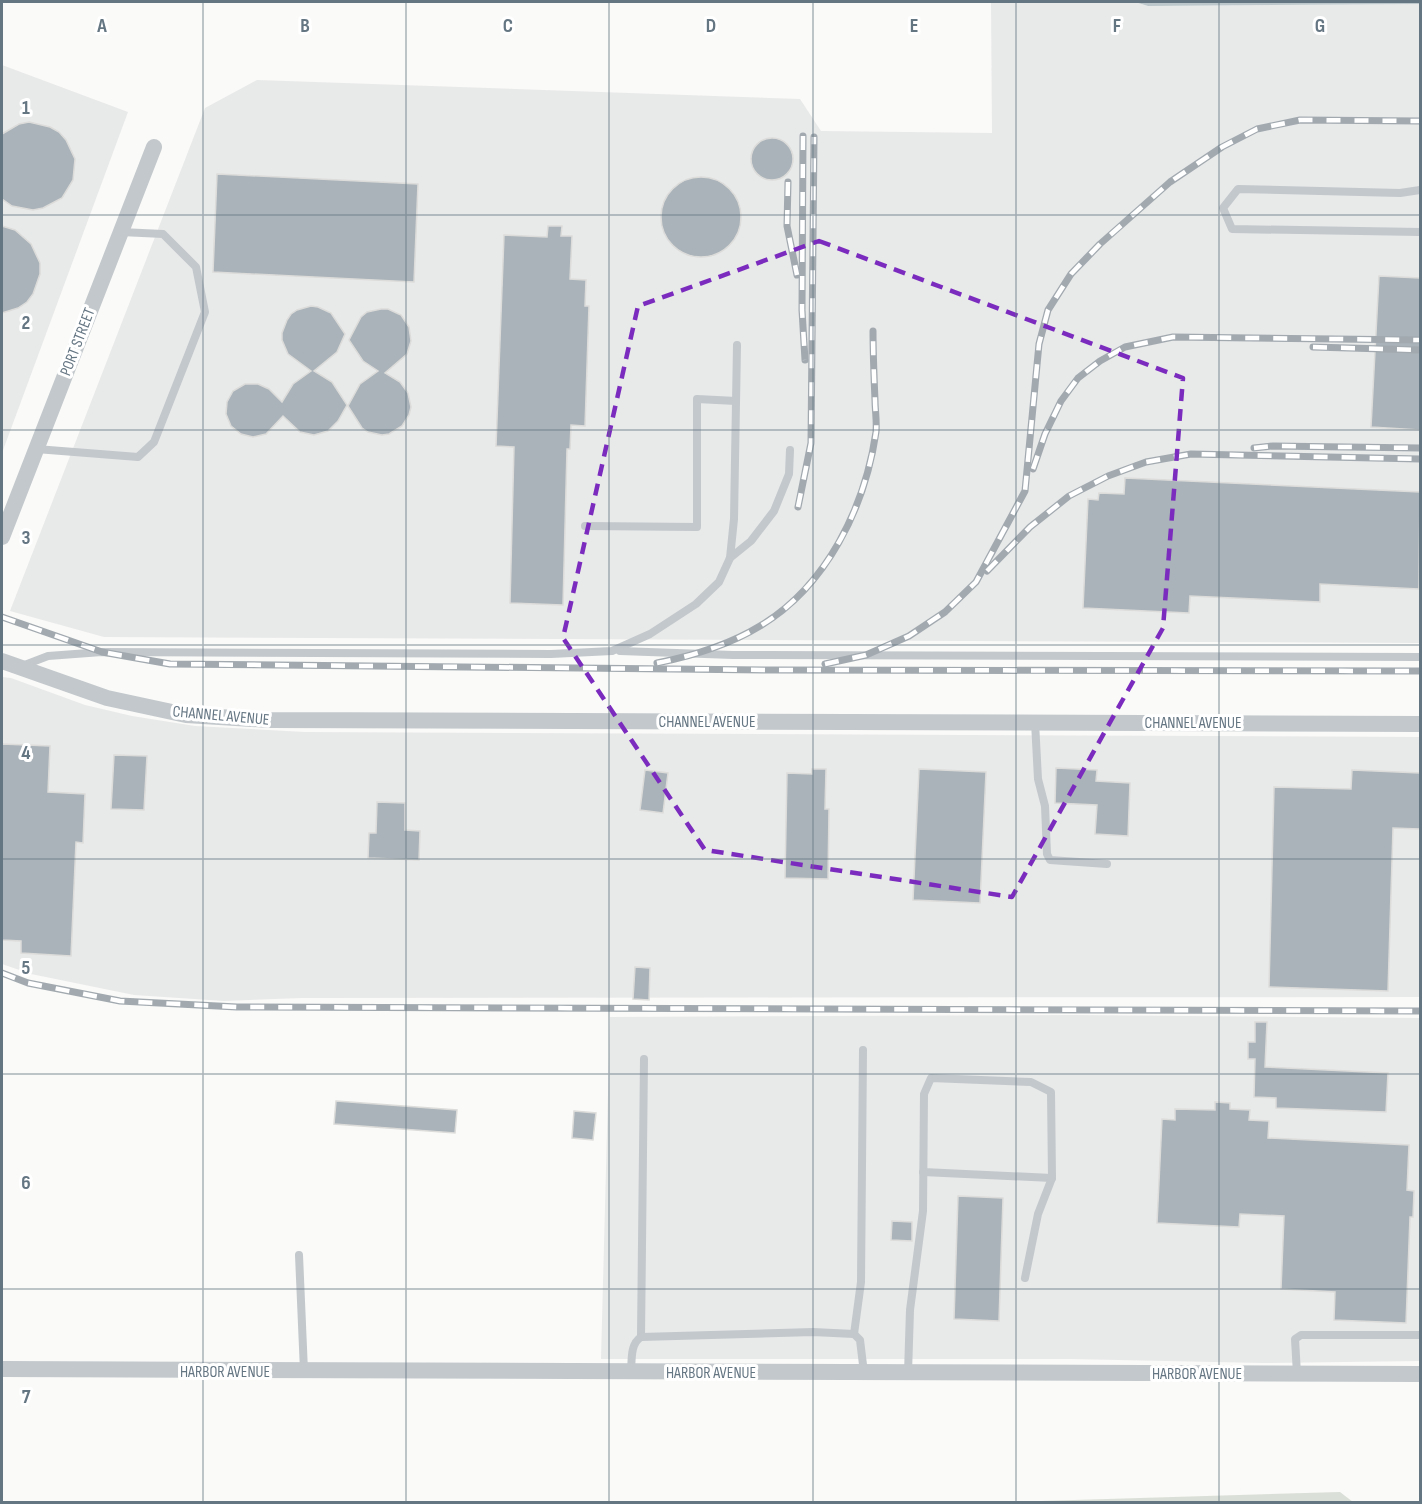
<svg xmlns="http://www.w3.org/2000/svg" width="1422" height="1504" font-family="'Sofia Sans Condensed',sans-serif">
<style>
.built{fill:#e8e9e9}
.green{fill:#dadfd7}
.water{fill:#bbc7cb}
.building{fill:#aab3b9;stroke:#dcdcda;stroke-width:1.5}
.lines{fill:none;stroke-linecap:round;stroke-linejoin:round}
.lane{stroke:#c3c8cc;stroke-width:8}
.street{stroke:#c3c8cc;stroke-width:16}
.rail-casing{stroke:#a2aab0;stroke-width:7}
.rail{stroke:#fff;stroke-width:4.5;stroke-dasharray:14;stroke-linecap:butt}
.marked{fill:none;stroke:#7b2cbf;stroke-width:4.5;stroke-dasharray:12 8;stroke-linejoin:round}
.grid{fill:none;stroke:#657683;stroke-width:1.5;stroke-opacity:0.55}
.labels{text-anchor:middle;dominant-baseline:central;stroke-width:6;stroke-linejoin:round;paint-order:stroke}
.street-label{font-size:16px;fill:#657683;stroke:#fff}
.grid-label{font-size:20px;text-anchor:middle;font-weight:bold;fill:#657683;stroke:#fff;stroke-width:6;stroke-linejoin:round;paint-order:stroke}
</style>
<rect width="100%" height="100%" fill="#fafaf8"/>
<g class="built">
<path d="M991,2H1135L1148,6L1420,4V643L104,637L10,611L205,108L257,80L800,99L821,131L992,133Z"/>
<path d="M2,65L128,112L2,453Z"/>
<path d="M2,677L11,678L85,705L132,716L195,726L305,732L1420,737V997L302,998L224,1001L134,995L31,974L2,964Z"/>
<path d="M1072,1015L1420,1018V1361L1263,1363L1070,1359H601L610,1017Z"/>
</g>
<path class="green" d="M1340,1492L1353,1502H1009Z"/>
<path class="water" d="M1135,2H1420V4L1148,6Z"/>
<g class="building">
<path d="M29,122L50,127L59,132L66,140L75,159L73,180L62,198L43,208L33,210L12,206L2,199V134L19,124Z"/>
<circle cx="772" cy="159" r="21"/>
<path d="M217,174L418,184L414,282L213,272Z"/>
<circle cx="701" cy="217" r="40"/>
<path d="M2,226L15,230L31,244L40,263V274L33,294L27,302L18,308L2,313Z"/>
<path d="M548,226H562L561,236H572L570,279L586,280L585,306H589L585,426L571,425L570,449H567L563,605L510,603L514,447L496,446L504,235L547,237Z"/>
<path d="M1379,276L1420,278V430L1371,427Z"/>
<path d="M311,306L318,307L331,313L345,334L337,352L314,371L332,382L347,405L338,421L328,431L314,435L300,432L283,416L266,434L253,437L241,434L231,426L226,414L227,402L233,391L245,384H258L269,389L282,402L293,384L311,371L288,354L282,340V333L287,320L291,314L297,310Z"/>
<path d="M381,309H388L401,315L409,327L411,341L407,354L385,373L400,382L408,393L411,407L409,415L402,426L389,434L382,435L368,432L362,428L348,406L360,384L378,371L363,361L349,340L361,317L367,312Z"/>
<path d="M1125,478L1420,492L1419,589L1320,584V602L1190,596L1189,613L1083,608L1088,499L1098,500L1099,493L1124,494Z"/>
<path d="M2,744L50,746L48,792L85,794L83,843L76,842L71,956L21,953V941L2,940Z"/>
<path d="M114,755L147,756L144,810L111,809Z"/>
<path d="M1056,768L1097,770L1096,781L1130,783L1128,836L1095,834L1097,805L1055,803Z"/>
<path d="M812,769H826L825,809H829L828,879L785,878L787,773L812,774Z"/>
<path d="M919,769L986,772L980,903L913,900Z"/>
<path d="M645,770L668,773L663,813L640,810Z"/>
<path d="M1352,770L1420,773V829L1393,828L1388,991L1269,987L1274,787L1351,789Z"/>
<path d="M377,802L405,803V830L420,831L419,860L368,858L369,833H376Z"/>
<path d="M635,967L650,968L649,1000L633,999Z"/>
<path d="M1255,1022H1267L1265,1067L1388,1073L1386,1112L1276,1108V1098L1254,1097L1255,1059H1248V1042H1255Z"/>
<path d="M336,1101L457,1110L455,1133L334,1124Z"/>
<path d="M1215,1102L1230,1103V1109L1250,1110L1249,1120L1269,1121L1268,1138L1409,1145L1407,1190L1414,1191L1413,1217H1410L1406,1323L1334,1320L1335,1292L1281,1289L1284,1216L1240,1214L1239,1227L1157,1223L1162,1119L1175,1120V1109L1215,1110Z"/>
<path d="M574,1111L596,1113L593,1140L572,1138Z"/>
<path d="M958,1196L1003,1198L999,1321L954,1319Z"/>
<path d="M892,1221L912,1222V1241L891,1240Z"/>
</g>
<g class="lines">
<g class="lane">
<path d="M1420,190L1400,193L1238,189L1223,208L1232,229L1420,232"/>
<path d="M36,449L138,457L154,442L205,312L196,267L163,234L121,232"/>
<path d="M585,526L697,527V399L736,401"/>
<path d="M730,558L751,541L774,511L789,474L790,450"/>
<path d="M620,651L733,655L1420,657"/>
<path d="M22,666L48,656L102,652L551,654L612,651L650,634L696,604L719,582L730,558L734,519L737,345"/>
<path d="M1035,722L1038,779L1045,806L1047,854L1050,860L1107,864"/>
<path d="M923,1172L1052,1178"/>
<path d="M299,1255L304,1371"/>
<path d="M854,1334L861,1282L863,1050"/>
<path d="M641,1337L644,1059"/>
<path d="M631,1372C632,1360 630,1344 641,1337L813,1332L854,1334L860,1340L864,1373"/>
<path d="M908,1373L910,1310L923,1211L924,1094L931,1078L1031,1082L1051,1092L1052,1178L1038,1214L1025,1278"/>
<path d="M1297,1374L1295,1339L1301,1335H1420"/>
</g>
<g class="street">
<path d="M2,537L154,147"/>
<path d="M2,661L107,698L186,715L270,720L1420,724"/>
<path d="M2,1369L1420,1374"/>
</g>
<defs>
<g id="rail">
<path d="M803,136L802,310L805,360"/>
<path d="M788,182L787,226L797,275"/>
<path d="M1313,347L1420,350"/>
<path d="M1254,448L1273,446L1420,448"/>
<path d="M1033,469L1045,434L1061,401L1078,378L1100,361L1125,347L1173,337L1420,340"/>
<path d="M798,507L811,443L814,137"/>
<path d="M987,571L1030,527L1069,496L1108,476L1146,462L1191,454L1420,459"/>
<path d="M2,617L102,652L170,664L774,670L1420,671"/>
<path d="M657,663C692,656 729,645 760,626C827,586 865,507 876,432C877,421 875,410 875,400C874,377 873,354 873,331"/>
<path d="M825,664L866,655L909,636L945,612L976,582L1025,491L1039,344L1048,310L1071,274L1100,244L1170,182L1222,147L1257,129L1300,120L1420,121"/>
<path d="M2,973L28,983L120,1001L237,1007L1420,1011"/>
</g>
</defs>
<use href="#rail" class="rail-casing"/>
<use href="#rail" class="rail"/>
</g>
<path class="marked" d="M819,241L1183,378L1163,628L1012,897L705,850L563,638L638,306Z"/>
<path class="grid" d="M203,2V1502M406,2V1502M609,2V1502M813,2V1502M1016,2V1502M1219,2V1502M2,215H1420M2,430H1420M2,645H1420M2,859H1420M2,1074H1420M2,1289H1420"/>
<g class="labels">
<g class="street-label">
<text transform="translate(78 342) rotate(-69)">PORT STREET</text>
<text transform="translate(221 716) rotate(5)">CHANNEL AVENUE</text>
<text x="707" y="722">CHANNEL AVENUE</text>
<text x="1193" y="723">CHANNEL AVENUE</text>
<text x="225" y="1372">HARBOR AVENUE</text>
<text x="711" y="1373">HARBOR AVENUE</text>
<text x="1197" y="1374">HARBOR AVENUE</text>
</g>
</g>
<g class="grid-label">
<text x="102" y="32">A</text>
<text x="305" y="32">B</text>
<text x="508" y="32">C</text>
<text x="711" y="32">D</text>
<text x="914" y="32">E</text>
<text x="1117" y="32">F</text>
<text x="1320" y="32">G</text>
<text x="26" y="114">1</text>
<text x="26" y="329">2</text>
<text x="26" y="544">3</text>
<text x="26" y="759">4</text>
<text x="26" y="974">5</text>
<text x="26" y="1189">6</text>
<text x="26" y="1403">7</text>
</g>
<rect width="1422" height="1504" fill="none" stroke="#657683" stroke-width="6"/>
</svg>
